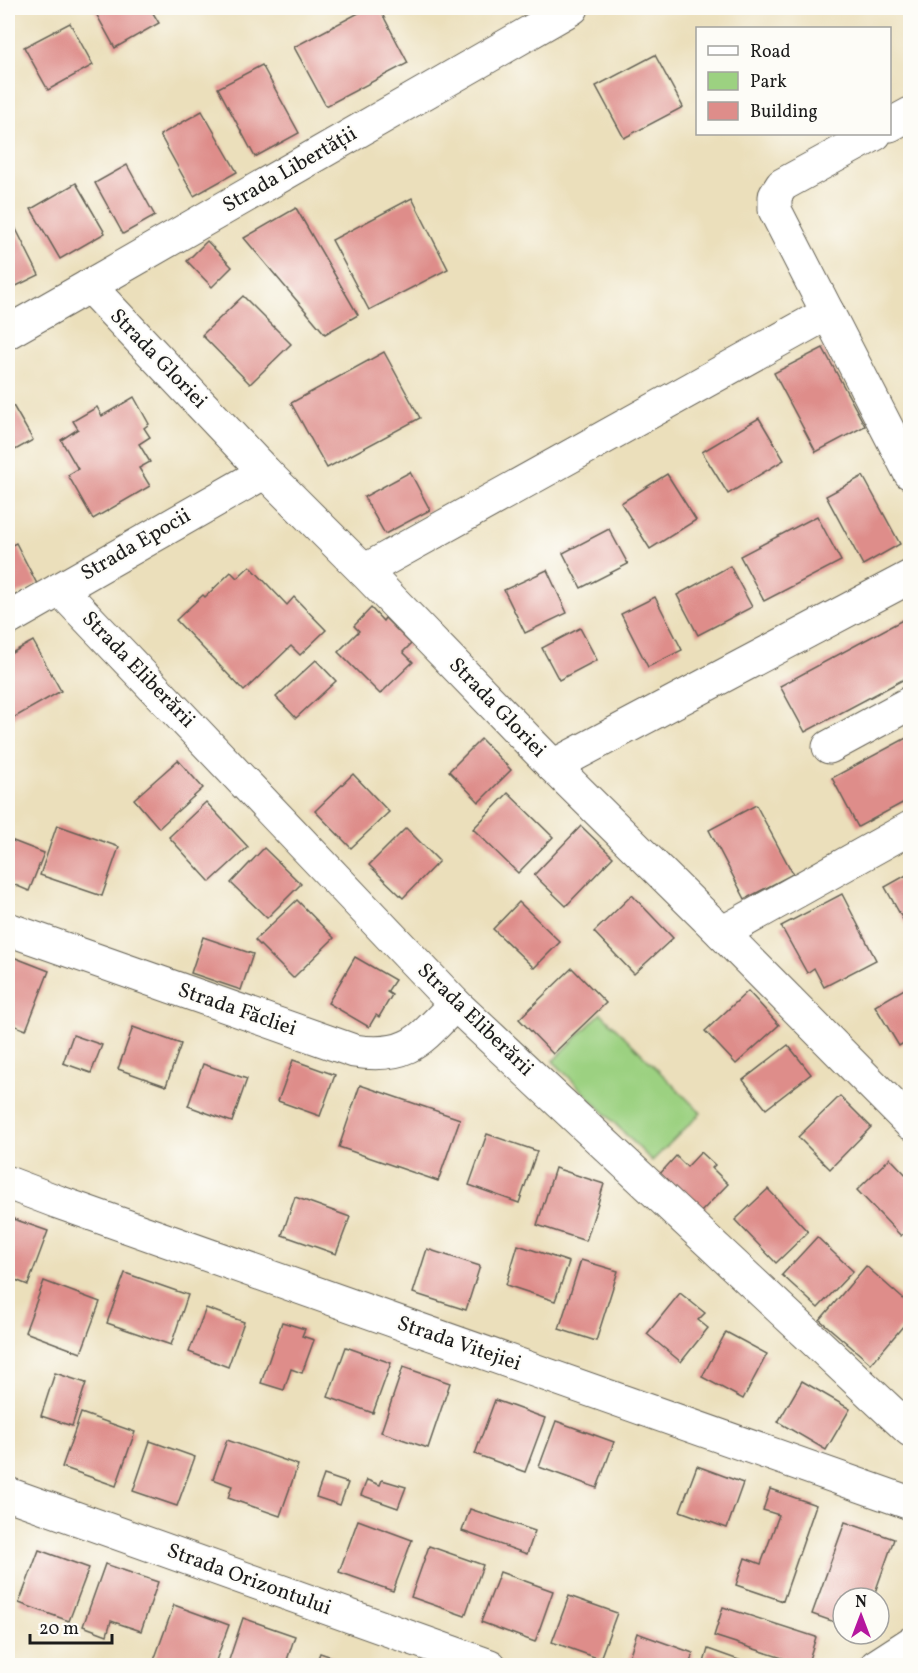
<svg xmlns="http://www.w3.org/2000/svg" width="918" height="1673" font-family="Vollkorn,serif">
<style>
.green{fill:#9cd181;stroke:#5c764e;stroke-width:1.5}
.building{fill:#de8d8a}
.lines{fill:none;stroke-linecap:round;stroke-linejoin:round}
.minor-casing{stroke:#646054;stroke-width:35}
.minor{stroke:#fff;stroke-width:33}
.labels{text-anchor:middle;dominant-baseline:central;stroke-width:4.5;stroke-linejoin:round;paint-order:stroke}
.street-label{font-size:21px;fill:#1c1c1c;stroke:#fdfcf7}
</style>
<rect width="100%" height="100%" fill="#fdfcf7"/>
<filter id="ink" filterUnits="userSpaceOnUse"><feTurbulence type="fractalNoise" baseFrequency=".0167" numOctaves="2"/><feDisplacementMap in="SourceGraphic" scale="12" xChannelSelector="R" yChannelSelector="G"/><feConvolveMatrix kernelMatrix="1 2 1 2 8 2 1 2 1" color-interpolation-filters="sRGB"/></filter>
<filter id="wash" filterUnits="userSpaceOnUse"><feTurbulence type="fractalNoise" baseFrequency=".008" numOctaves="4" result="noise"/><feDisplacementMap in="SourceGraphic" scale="24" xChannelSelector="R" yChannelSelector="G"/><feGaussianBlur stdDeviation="1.35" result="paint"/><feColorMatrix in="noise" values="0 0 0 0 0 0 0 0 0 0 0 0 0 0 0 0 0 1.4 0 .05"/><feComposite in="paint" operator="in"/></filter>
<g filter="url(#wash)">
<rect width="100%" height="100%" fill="#ebdfbb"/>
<path class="green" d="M601,1013L701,1113L652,1161L553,1061Z"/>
<g id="blocks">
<g class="building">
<path d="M93,8H150L159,23L115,48Z"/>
<path d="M368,8H379L408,63L326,106L294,47Z"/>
<path d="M70,23L93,65L48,90L24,47Z"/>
<path d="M655,55L683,107L624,138L596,86Z"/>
<path d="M262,65L299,133L255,157L218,88Z"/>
<path d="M202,111L237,172L194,196L160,135Z"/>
<path d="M127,165L155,216L123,234L95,183Z"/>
<path d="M76,183L105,233L60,259L31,209Z"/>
<path d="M412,198L448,269L369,310L332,240Z"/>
<path d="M296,208L358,315L325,334L244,238Z"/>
<path d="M15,227L39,275L8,290V230Z"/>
<path d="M207,241L232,267L212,287L187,261Z"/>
<path d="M243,296L291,344L250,384L202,335Z"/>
<path d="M823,348L865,426L816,452L774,373Z"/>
<path d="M384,352L420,418L327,468L291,403Z"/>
<path d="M8,397L33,440L8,454Z"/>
<path d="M134,397L149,424L144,428L150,437L139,444L150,462L139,468L150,486L93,519L68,475L78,469L61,440L78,429L73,421L97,407L102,416Z"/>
<path d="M759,418L784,460L728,494L702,452Z"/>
<path d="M410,472L430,510L385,534L364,497Z"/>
<path d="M667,474L696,520L650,549L621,503Z"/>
<path d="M863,476L900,544L863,565L826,496Z"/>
<path d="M817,516L841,561L764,601L740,556Z"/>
<path d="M609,529L628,564L581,588L563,553Z"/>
<path d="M16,543L37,584L8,599V547Z"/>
<path d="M250,566L287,605L294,597L326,630L300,655L291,646L244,691L176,620L203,595L205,597L231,572L237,578Z"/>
<path d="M730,566L752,607L698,635L677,595Z"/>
<path d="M547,570L567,613L525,633L504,590Z"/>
<path d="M655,597L682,650L648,667L621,614Z"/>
<path d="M371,608L383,621L385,618L411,644L403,652L413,662L380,694L338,652L359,631L354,626Z"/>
<path d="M910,616V676L805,732L780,686Z"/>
<path d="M580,628L597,660L559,680L542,648Z"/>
<path d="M33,641L61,691L8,721V655Z"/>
<path d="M316,660L336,681L296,718L276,697Z"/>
<path d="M910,736V799L858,827L832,778Z"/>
<path d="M481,739L511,770L479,802L449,771Z"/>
<path d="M178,760L203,788L159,828L134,799Z"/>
<path d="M353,774L389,812L351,848L315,811Z"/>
<path d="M508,793L553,837L518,873L473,829Z"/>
<path d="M206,802L248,847L210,882L169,837Z"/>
<path d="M756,805L793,874L745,899L709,830Z"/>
<path d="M57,825L119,847L102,896L40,875Z"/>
<path d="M581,826L613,857L566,906L534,875Z"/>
<path d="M406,828L439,861L403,898L369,865Z"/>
<path d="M8,839L44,853L29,891L8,882Z"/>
<path d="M264,848L301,884L267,918L231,883Z"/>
<path d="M910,873V932L885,887Z"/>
<path d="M842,894L876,960L824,987L814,968L807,973L781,926Z"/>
<path d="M632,895L673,938L634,974L594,932Z"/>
<path d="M297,900L334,938L293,978L255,940Z"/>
<path d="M519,902L560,942L534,968L493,929Z"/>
<path d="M203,937L253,954L241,990L191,973Z"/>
<path d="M8,955L49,971L26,1030L8,1023Z"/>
<path d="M355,957L395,980L387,992L392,995L379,1017L376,1015L369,1027L328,1003Z"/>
<path d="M572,968L606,1003L553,1054L519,1019Z"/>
<path d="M906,988L910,996V1039L899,1046L875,1006Z"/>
<path d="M748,991L779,1025L736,1064L705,1031Z"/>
<path d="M133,1027L181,1044L166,1086L118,1069Z"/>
<path d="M73,1035L102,1045L91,1073L63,1063Z"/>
<path d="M788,1045L811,1074L766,1109L743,1080Z"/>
<path d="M293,1060L335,1075L320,1116L278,1101Z"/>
<path d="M203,1064L247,1079L232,1122L188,1106Z"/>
<path d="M360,1085L460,1119L438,1181L339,1147Z"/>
<path d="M840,1096L871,1127L830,1169L798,1137Z"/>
<path d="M487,1134L537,1151L519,1203L469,1185Z"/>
<path d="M701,1152L715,1165L712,1168L728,1184L698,1215L658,1176L676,1156L687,1167Z"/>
<path d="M890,1158L910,1179V1226L901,1236L857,1190Z"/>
<path d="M555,1168L604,1184L586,1241L537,1225Z"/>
<path d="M768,1189L808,1232L776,1263L735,1220Z"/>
<path d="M295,1197L350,1217L336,1254L282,1235Z"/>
<path d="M8,1217L48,1231L28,1285L8,1277Z"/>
<path d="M817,1237L853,1271L818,1308L782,1275Z"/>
<path d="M518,1245L569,1262L555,1301L506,1285Z"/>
<path d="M427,1249L480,1266L466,1310L413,1293Z"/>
<path d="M581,1260L618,1271L596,1341L559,1329Z"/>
<path d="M866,1266L910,1305V1318L871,1364L820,1320Z"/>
<path d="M125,1273L188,1295L171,1345L107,1323Z"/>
<path d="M44,1281L100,1302L81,1353L25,1332Z"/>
<path d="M680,1293L705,1313L698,1320L708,1328L681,1362L647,1334Z"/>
<path d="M206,1308L244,1322L228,1367L189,1352Z"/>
<path d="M282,1322L305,1329L302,1336L314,1340L302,1373L291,1369L284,1390L261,1383Z"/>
<path d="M726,1332L767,1354L743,1399L702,1377Z"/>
<path d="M346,1347L391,1363L373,1413L328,1397Z"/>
<path d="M403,1367L450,1383L428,1448L381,1432Z"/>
<path d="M55,1373L86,1383L72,1426L41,1416Z"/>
<path d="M802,1381L850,1409L826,1450L778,1422Z"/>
<path d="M495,1400L545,1418L525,1472L475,1454Z"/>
<path d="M81,1413L135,1432L116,1486L62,1467Z"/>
<path d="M556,1421L614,1442L597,1488L539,1467Z"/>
<path d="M227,1440L298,1465L280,1516L228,1498L232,1486L213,1479Z"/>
<path d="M150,1441L195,1457L177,1506L133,1491Z"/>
<path d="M697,1466L743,1483L727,1528L680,1511Z"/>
<path d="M324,1475L348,1483L340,1505L316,1497Z"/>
<path d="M367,1480L380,1485L382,1480L406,1487L398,1508L361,1495Z"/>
<path d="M770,1489L816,1505L783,1601L736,1585L745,1558L761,1564L779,1515L763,1510Z"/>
<path d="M470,1509L535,1531L527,1554L462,1531Z"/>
<path d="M358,1520L412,1540L393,1591L339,1572Z"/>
<path d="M845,1522L894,1539L873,1598H843V1625L812,1614Z"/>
<path d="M429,1546L483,1565L465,1616L411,1597Z"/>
<path d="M39,1550L89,1568L69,1621L19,1603Z"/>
<path d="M105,1564L158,1582L141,1631L111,1621L107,1635L83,1626Z"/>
<path d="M500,1572L553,1591L535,1642L481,1622Z"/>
<path d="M569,1596L617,1613L600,1659L552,1642Z"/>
<path d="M174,1605L229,1625L214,1666H161L153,1663Z"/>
<path d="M723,1607L816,1637L807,1666L714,1636Z"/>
<path d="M243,1618L295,1636L285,1666H227Z"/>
<path d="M637,1633L693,1653L689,1666H626Z"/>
<path d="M708,1649L753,1665V1666H703Z"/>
<path d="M320,1653L356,1665V1666H315Z"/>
</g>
</g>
</g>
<g filter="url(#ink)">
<use href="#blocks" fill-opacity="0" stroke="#646054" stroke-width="1.5"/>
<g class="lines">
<defs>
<g id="minor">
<path d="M890,125L910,114"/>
<path d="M875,134L782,185L775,196V210L910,473"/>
<path d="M89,286L265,472L364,571L553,766L722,933L910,1123"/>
<path d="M8,332L89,286L572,8"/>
<path d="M364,571L828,313"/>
<path d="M60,589L455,1004L910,1430"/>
<path d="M8,619L265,472"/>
<path d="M829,747L910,703"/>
<path d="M553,766L910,577"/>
<path d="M8,929L354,1051C409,1059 420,1040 455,1004"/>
<path d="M722,933L910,828"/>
<path d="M8,1183L58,1202L910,1503"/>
<path d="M8,1494L490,1666"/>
<path d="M876,1666L910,1644"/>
</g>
</defs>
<use href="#minor" class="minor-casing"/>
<use href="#minor" class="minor"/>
</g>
</g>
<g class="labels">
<g class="street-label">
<text transform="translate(290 170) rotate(-30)">Strada Libertății</text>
<text transform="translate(158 359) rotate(46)">Strada Gloriei</text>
<text transform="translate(136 545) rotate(-30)">Strada Epocii</text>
<text transform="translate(138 670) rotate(46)">Strada Eliberării</text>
<text transform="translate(497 708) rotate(46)">Strada Gloriei</text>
<text transform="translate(237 1010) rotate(19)">Strada Făcliei</text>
<text transform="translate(475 1020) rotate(44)">Strada Eliberării</text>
<text transform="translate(459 1344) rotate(19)">Strada Vitejiei</text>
<text transform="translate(249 1580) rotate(20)">Strada Orizontului</text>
</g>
</g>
<rect width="918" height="1673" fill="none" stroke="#fdfcf7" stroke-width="30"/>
<rect x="696" y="27" width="195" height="108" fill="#fdfcf7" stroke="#a3a29f" stroke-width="1.5"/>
<rect x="708" y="46" width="30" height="9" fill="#ffffff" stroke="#a3a29f" stroke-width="1.5"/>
<text x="750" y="57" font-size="18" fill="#1c1c1c">Road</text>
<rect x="708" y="72" width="30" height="18" fill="#9cd181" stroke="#a3a29f" stroke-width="1.5"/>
<text x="750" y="87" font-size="18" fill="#1c1c1c">Park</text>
<rect x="708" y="102" width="30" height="18" fill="#de8d8a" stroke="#a3a29f" stroke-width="1.5"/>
<text x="750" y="117" font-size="18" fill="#1c1c1c">Building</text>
<g transform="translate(861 1616)"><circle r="28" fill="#fdfcf7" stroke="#a3a29f" stroke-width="1.5"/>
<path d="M0-4.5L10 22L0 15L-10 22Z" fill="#b5179e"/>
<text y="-9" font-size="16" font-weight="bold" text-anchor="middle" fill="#1c1c1c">N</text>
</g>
<path d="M30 1634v9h82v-9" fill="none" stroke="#1c1c1c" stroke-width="3"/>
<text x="39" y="1634" font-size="18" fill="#1c1c1c" stroke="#fdfcf7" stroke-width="4.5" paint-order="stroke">20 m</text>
</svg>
